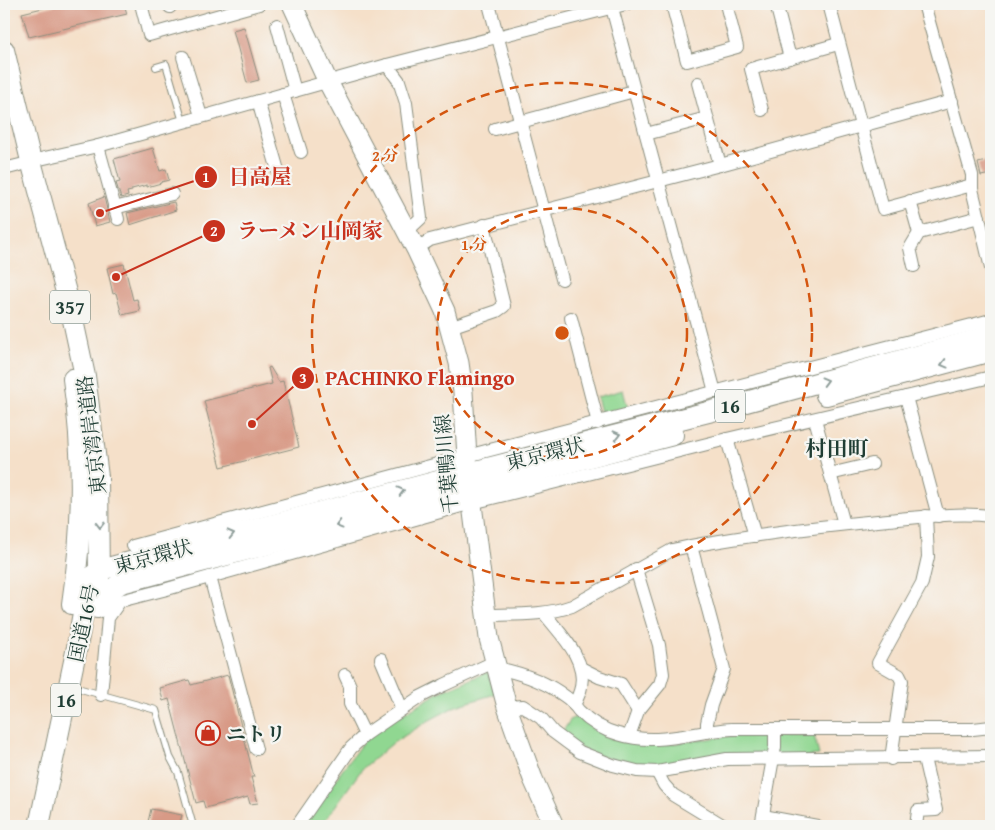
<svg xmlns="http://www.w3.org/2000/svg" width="995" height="830" font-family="'Gentium Book Plus','Noto Serif JP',serif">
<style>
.green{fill:#90d791;stroke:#588a62}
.building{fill:#d89a86}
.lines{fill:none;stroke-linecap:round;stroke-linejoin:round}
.service-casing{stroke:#8a8e7e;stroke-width:8}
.minor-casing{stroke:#8a8e7e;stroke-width:14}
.primary-casing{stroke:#8a8e7e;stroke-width:21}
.trunk-casing{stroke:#8a8e7e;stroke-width:22}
.service{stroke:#fff;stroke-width:6}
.minor{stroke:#fff;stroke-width:12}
.primary{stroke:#fff;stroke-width:19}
.trunk{stroke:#fff;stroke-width:20}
.oneway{stroke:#8f9e9a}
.ring{fill:none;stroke:#d45610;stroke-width:2.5;stroke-dasharray:9 6}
.labels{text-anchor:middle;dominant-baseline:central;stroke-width:4.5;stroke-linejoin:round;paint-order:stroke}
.shield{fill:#f6f6f2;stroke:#60746d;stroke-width:1}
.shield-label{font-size:19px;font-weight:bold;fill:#1f3d34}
.street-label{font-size:20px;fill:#1f3d34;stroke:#f6f6f2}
.poi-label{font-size:20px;font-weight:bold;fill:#1f3d34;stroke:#f6f6f2;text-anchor:start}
.neighbourhood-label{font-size:21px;font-weight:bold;fill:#1f3d34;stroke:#f6f6f2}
.centre{fill:#d45610;stroke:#f6f6f2;stroke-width:2.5}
.ring-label{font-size:15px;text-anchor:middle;font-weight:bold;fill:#d45610;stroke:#f6f6f2;stroke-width:4.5;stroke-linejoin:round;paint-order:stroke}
.leader{fill:none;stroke:#c8321e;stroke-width:2}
.callout-dot{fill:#c8321e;stroke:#f6f6f2;stroke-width:2}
.mark-label{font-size:15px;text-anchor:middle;font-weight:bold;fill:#fff}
.callout-label{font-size:21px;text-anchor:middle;font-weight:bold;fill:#c8321e;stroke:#f6f6f2;stroke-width:4.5;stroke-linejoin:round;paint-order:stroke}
</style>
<rect width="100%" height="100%" fill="#f6f6f2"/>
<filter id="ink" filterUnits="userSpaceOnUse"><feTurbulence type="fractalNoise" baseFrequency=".02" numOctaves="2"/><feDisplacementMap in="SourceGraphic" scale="10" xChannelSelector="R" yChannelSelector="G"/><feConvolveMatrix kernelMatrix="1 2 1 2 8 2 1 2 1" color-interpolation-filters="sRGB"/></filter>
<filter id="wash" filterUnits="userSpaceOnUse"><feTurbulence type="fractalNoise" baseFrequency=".0096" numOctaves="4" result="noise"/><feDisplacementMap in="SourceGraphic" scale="20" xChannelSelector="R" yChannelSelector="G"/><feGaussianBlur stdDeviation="1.12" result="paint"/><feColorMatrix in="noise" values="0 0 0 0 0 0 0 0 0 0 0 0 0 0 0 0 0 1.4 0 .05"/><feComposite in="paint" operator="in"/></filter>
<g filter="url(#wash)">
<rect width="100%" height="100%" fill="#f5e0c9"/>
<g class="green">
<path d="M623,390L628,409L602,416L597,397Z"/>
<path d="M488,672L495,694L456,706L428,721L393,743L362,769L321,826H302L362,743L377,729L440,692Z"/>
<path d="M577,717L607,737L639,745L670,744L737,735H814L819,755L652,770L586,752L561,734L571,719Z"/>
</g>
<g id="blocks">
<g class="building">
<path d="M59,4H124L127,14L29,37L22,13Z"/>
<path d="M244,27L259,80L247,83L233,30Z"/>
<path d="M153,148L160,171L166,169L169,180L161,182V183L147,187V185L132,189V191L127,192L128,196L121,198L116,183L120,182L114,159Z"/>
<path d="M991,160V174L981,176L978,163Z"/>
<path d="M104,197L110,222L95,226L89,203Z"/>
<path d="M174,202L176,210L130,225L127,213Z"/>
<path d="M124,264L133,300L137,299L140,311L122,315L116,293L113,294L107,268Z"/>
<path d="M270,367L279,382L283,381L299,447L221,467L204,401L272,384L268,368Z"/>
<path d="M228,675L254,777H251L258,803L250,804L248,797L205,808L203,801L196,803L169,699L163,701L160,688L189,680L191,685Z"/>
<path d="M151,809L182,815L179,826H147Z"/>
</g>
</g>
</g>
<g filter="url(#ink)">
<use href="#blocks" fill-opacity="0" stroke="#8a8e7e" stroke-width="1"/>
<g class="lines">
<defs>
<g id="service">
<path d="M156,67L166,64L183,122"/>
<path d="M81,689L156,710L170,757L178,772L193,826"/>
</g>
<g id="minor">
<path d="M141,4L149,35L259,4"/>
<path d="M169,4L170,7"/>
<path d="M489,4L562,279"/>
<path d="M611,4L715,392"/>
<path d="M672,4L687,61L737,47L726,4"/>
<path d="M776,4L790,58"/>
<path d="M829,4L883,209L972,185"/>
<path d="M924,4L972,175V189L991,268"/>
<path d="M277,25L295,91"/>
<path d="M183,57L201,116"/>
<path d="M387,65L399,81L406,103L421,218L407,231"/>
<path d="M698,83L720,165"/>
<path d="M283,94L301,152"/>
<path d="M258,101L279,174"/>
<path d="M762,110L751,69L838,44"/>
<path d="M495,129L634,91"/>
<path d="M646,134L707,118"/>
<path d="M98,146L118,219"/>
<path d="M31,161L98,146L387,65L626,4"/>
<path d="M4,169L20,165"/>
<path d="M910,201L919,233"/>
<path d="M114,208L172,194"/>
<path d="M416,249L430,240L720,165L952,101"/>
<path d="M914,266L910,248L919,233L979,217"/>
<path d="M571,318L598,423"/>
<path d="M450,327L497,311L504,306L484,225"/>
<path d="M906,397L938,516"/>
<path d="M815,419L844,524"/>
<path d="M727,439L755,536"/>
<path d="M830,474L872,464"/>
<path d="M133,546L467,456L991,320"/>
<path d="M691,546L724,669L711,705L707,723V732"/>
<path d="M210,577L256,749"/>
<path d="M544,613C560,634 587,658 581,687C580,693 577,699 574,705"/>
<path d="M485,615C514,614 544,616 572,606L672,550L691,546C757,534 822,526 888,520C922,517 957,512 991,516"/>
<path d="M381,659L402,709"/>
<path d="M496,668C522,673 545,681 566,697C572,701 575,706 579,711C590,722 603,730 618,734C659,747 692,731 732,729H973L991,727"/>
<path d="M581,668L599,677L621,684L638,711"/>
<path d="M345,675L350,686V704L365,735"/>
<path d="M101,695L108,618L120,601L167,589L472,503L727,439L991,377"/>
<path d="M507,707L523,706L541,718L553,732L580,752L613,765L637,771L657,772L727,759L991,756"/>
<path d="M629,736L638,711L660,684L663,674L659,645L636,569"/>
<path d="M891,759L902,681L899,675L878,663L922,583L928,557L926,516"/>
<path d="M657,772L664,785L673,795L724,826"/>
<path d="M763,816L817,826"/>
<path d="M297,826L351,748L365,735L420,697L444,685L494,662"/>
<path d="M534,826L553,823"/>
<path d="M761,826L775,747V729"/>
<path d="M916,826L918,811L936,810L924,758"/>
</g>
<path id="primary" d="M292,4L328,82L416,249L445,311L459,363L463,392L468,473L489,638L507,707L519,741L533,779L554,826"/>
<g id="trunk">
<path d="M4,50L31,161L71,311L85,376L98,477L99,582"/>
<path d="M826,395L991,351"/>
<path d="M72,604C83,530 84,453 73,379"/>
<path d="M97,608C103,596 110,590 121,583L471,491L548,468L673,435"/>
<path d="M39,826L77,647L88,584L92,576L100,570L468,473L720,409L990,336"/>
</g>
</defs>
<use href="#service" class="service-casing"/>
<use href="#minor" class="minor-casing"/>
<use href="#primary" class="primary-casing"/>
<use href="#trunk" class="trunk-casing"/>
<use href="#service" class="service"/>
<use href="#minor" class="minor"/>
<use href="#primary" class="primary"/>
<use href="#trunk" class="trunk"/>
</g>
<defs><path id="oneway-chevron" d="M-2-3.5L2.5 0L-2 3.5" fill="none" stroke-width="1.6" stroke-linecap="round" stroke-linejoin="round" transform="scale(1.25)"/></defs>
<g class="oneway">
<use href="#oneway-chevron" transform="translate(944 364) rotate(165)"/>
<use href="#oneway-chevron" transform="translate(825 381) rotate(-15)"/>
<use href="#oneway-chevron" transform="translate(617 435) rotate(-14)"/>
<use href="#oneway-chevron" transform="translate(401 491) rotate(-15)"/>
<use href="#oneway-chevron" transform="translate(100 525) rotate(90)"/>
<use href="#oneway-chevron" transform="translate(339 525) rotate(165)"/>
<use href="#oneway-chevron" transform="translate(231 534) rotate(-14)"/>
</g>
</g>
<g class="ring">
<circle cx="562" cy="333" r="125"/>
<circle cx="562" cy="333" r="250"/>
</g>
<defs>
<symbol id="shop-ring" viewBox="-11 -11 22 22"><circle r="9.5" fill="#f6f6f2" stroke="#c8321e" stroke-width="1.5"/><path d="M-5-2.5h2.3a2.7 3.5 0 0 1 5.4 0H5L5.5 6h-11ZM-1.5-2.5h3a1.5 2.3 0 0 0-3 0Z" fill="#c8321e"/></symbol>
</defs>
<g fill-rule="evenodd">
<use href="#shop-ring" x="194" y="719" width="28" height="28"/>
</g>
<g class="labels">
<g class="shield">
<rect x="50" y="290.5" width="40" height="33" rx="4"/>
<rect x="715" y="389.5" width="30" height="33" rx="4"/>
<rect x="51" y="683.5" width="30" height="33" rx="4"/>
</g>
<g class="shield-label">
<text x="70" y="307">357</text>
<text x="730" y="406">16</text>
<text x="66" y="700">16</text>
</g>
<g class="street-label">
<text transform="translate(91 435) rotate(-97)">東京湾岸道路</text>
<text transform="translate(545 453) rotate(-14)">東京環状</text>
<text transform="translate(446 464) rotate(-95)">千葉鴨川線</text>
<text transform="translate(153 556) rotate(-15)">東京環状</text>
<text transform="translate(83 623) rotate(-78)">国道16号</text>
</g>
<g class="poi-label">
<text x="226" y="733">ニトリ</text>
</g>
<g class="neighbourhood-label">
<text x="837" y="448">村田町</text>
</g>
</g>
<circle cx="562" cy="333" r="8" class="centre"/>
<g class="ring-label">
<text x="385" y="161">2 分</text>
<text x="474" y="250">1 分</text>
</g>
<path class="leader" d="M100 213L206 177M116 277L214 231M252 424L303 378"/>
<g class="callout-dot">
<circle cx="100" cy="213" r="5"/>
<circle cx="116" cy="277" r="5"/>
<circle cx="252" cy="424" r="5"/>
<circle cx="206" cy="177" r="12"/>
<circle cx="214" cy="231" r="12"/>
<circle cx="303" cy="378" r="12"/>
</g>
<g class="mark-label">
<text x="206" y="182">1</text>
<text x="214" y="236">2</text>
<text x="303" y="383">3</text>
</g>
<g class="callout-label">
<text x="260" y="184">日高屋</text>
<text x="310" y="238">ラーメン山岡家</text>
<text x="420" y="385">PACHINKO Flamingo</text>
</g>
<rect width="995" height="830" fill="none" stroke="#f6f6f2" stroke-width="20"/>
</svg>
